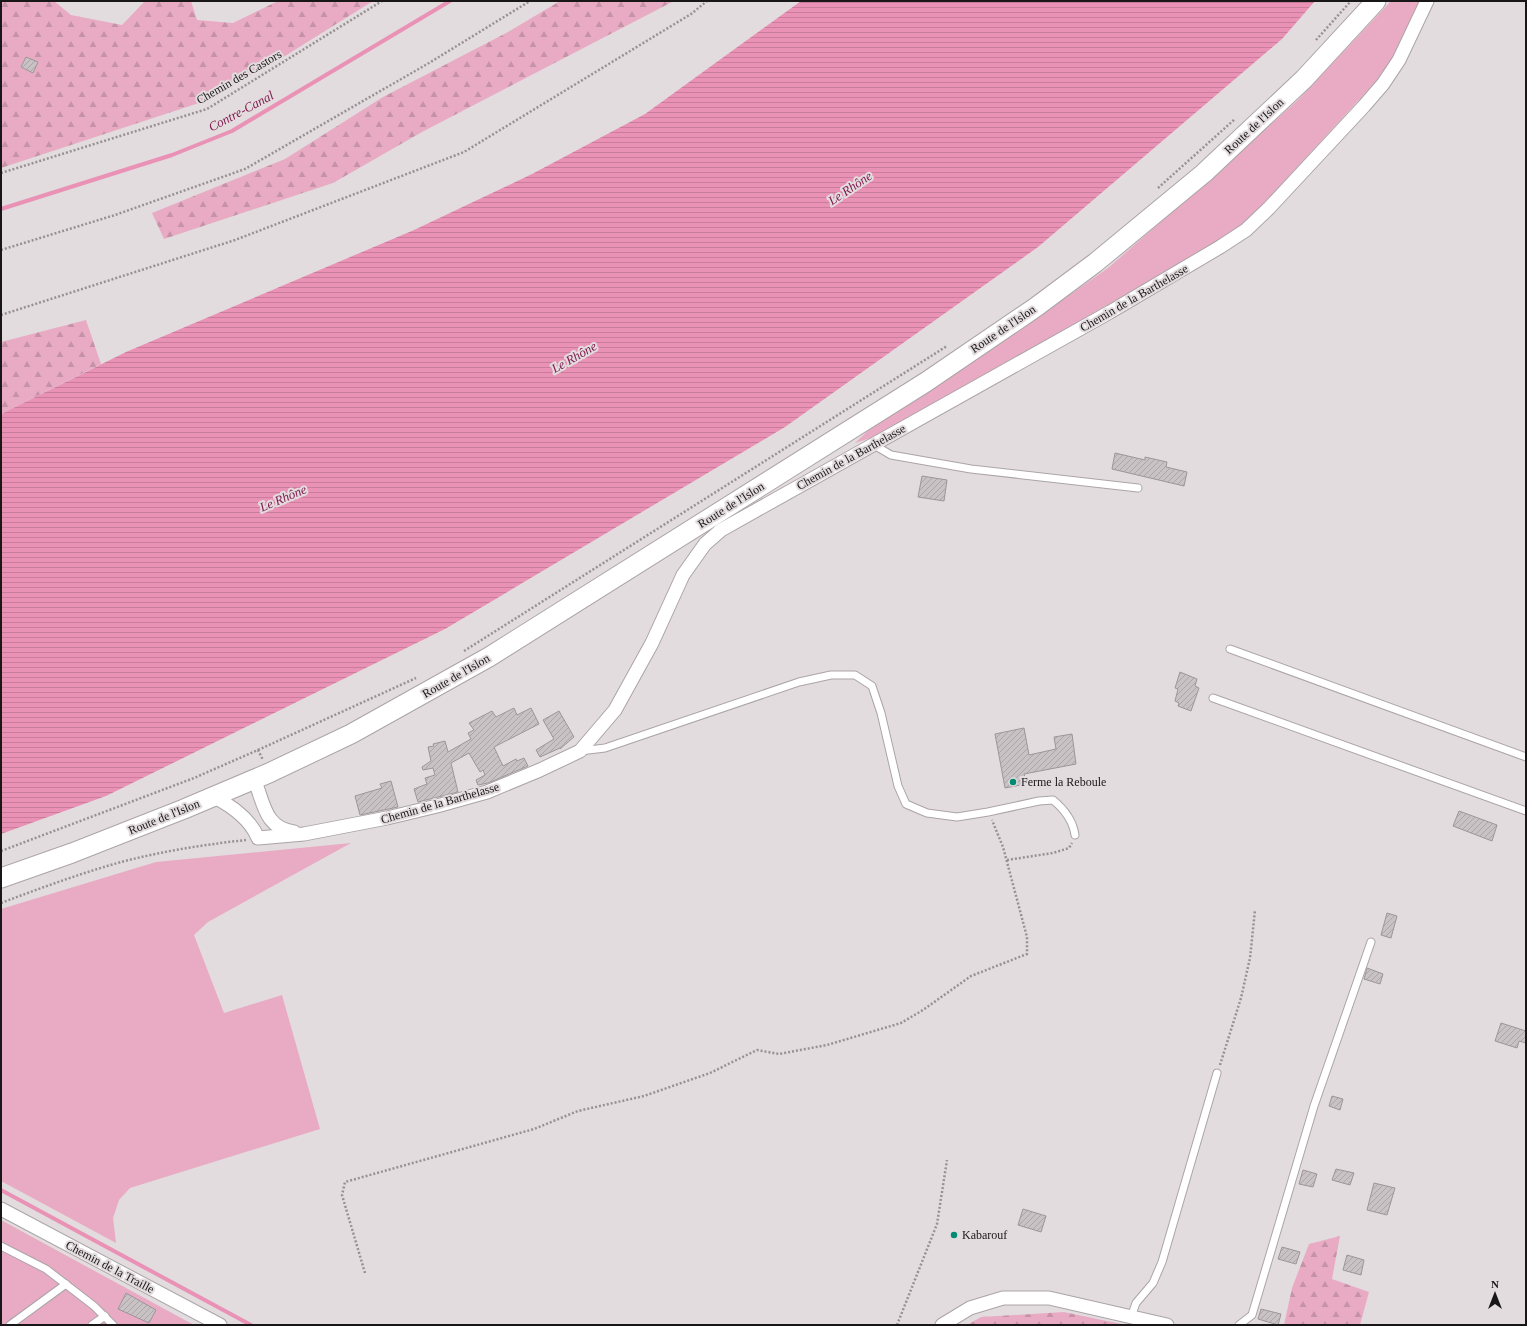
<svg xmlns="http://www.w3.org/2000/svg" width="1527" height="1326" font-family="'Times New Roman',serif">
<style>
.green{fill:#e8abc3}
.forest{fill:url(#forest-firs)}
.water{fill:url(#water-rules)}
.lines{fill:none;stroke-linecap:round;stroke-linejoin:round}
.stream{stroke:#e992b5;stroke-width:4}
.building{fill:url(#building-hatch);stroke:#9d9699}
.lane-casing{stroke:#aba4a7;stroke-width:9}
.street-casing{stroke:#aba4a7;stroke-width:15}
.secondary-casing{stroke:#aba4a7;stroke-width:21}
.path{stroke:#979193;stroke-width:2.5;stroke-dasharray:2 2;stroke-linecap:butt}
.lane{stroke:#fff;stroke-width:7}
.street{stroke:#fff;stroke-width:13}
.secondary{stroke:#fff;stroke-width:19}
.poi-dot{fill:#008b72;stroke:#e3dcde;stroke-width:1.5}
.labels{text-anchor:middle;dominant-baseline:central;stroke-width:4;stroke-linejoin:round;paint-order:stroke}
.street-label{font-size:12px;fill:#191617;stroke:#e3dcde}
.poi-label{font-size:12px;fill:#191617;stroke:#e3dcde;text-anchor:start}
.water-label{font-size:13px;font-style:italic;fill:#831e51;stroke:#e3dcde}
</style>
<defs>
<pattern id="forest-firs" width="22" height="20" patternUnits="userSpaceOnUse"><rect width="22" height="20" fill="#e8abc3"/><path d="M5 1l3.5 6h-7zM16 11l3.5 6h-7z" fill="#c692a7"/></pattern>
<pattern id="water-rules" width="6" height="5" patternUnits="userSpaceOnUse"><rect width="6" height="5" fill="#e992b5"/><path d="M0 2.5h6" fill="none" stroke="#c77d9b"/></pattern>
<pattern id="building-hatch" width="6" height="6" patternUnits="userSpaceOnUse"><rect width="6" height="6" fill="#c9c2c4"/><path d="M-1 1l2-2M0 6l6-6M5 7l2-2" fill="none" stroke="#aca6a8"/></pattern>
</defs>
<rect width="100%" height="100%" fill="#e3dcde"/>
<g class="green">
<path d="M1391,1H1419L1392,64L1240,229L880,435L855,443L872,427L1028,324L1108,268L1221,169L1299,99Z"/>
<path d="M351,843L208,922L194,935L224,1013L282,995L320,1129L130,1188L119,1200L113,1218L116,1243L1,1181V909L156,862Z"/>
<path d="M1,1220L194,1325H1Z"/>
</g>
<g class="forest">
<path d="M1,1H54L71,15L122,25L145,1H191L197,20L233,23L278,1H373L285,56L202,102L1,168Z"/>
<path d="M560,1H674L422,132L333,183L164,239L152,213L285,159L383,97L508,32Z"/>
<path d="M86,320L101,364L1,414V342Z"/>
<path d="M1340,1236L1332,1279L1369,1292L1360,1325H1284L1292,1288L1309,1244Z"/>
<path d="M1064,1312L1126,1325H967L981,1317Z"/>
</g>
<path class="water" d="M801,1H1315L1282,39L1038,247L785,427L445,629L106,796L1,834V414L126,352L414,230L532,174L645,114Z"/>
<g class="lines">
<g class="stream">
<path d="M1,209L172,155L232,131L450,1"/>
<path d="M1,1190L251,1325"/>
</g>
</g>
<g class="building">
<path d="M26,57L38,62L33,73L21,67Z"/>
<path d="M1115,453L1145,460V457L1167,462L1166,467L1187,472L1184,486L1112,469Z"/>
<path d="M922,476L947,480L944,501L918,497Z"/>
<path d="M1180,672L1197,679L1195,686L1199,688L1191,711L1178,706L1179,703L1175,701L1178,689L1175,688Z"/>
<path d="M514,708L517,715L531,708L539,724L494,747L503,766L516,759L517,761L524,758L528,766L488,783L478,785L476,780L485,775L483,770L480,772L469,753L451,763L458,792L418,802L414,789L427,784L425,778L435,775L433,768L423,770L422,767L431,761L428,747L434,746L433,744L445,741L448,752L471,739L468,733L474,730L469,723L492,711L496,717Z"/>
<path d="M559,711L574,737L560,749V748L540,757L536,750L554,739L543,720Z"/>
<path d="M1024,728L1029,755L1056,749L1054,737L1072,734L1076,764L1024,774L1026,780L1020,781L1021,785L1005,788L995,734Z"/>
<path d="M391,781L398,807L360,815L355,796L382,788L380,784Z"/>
<path d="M1459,811L1497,825L1492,841L1453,826Z"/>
<path d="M1387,913L1397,916L1391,938L1381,935Z"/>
<path d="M1367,968L1383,974L1380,984L1364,979Z"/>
<path d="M1501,1023L1526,1031V1043L1519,1041L1517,1048L1495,1041Z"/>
<path d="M1332,1096L1343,1099L1340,1110L1329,1106Z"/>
<path d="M1336,1169L1354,1173L1350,1185L1332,1180Z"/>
<path d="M1303,1170L1317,1174L1313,1187L1299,1184Z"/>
<path d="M1374,1183L1395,1188L1387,1215L1367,1210Z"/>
<path d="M1023,1209L1046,1216L1041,1232L1018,1225Z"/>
<path d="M1282,1247L1300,1252L1296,1264L1278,1259Z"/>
<path d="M1347,1255L1364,1260L1361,1275L1343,1270Z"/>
<path d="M126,1293L156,1310L149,1323L118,1309Z"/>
<path d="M1261,1309L1281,1314L1278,1325L1258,1319Z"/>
</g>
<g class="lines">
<defs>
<g id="lane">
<path d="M874,445L891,455L971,469L1138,488"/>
<path d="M1230,649L1526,757"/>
<path d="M1213,698L1526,811"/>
<path d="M580,751L605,748L799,682L831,675H855L872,686L881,713L898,786L906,804L927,813L957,817L988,812L1039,801L1053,800C1064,809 1073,821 1075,835"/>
<path d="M1,1246L46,1269L94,1306L113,1325"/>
<path d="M1131,1317L1136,1303L1153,1283L1162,1262L1217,1073"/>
<path d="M10,1325L66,1284"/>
<path d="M92,1325L105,1316"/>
<path d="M1239,1325L1252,1315L1314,1106L1371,942"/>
</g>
<g id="street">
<path d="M254,779C264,802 264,828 294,832"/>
<path d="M214,797C232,806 250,819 258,838L304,834L387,818L437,806L487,792L540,770L580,751L615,710L652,643L683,575L705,544L721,530L1110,312L1220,247L1246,230L1269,208L1364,106L1383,84L1399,60L1427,1"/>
<path d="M1,1209L220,1325"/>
<path d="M942,1325L970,1308L1003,1298H1049L1167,1325"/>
</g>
<path id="secondary" d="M1,878L72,853L184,809L269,773L351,734L489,657L926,382L1036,307L1095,263L1204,173L1304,79L1376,1"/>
</defs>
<use href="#lane" class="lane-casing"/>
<use href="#street" class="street-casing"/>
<use href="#secondary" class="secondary-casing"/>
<g class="path">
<path d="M1316,40L1351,1"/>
<path d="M1,173L207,109L382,1"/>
<path d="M1158,188L1235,119"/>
<path d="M1,250L115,215L245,169L429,63L530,1"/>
<path d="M1,315L235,240L464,152L691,14L707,1"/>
<path d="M464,651L947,346"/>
<path d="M258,750L416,678"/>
<path d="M1,851L194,778L258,750L263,760"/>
<path d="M1007,860L1053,853L1069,848L1072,843"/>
<path d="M1,903C38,889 76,875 114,864C157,852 201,845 246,840"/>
<path d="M1220,1065L1241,998L1250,958L1255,910"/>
<path d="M365,1273L342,1195L345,1182L534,1129L578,1111L644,1096L710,1073L757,1050L779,1054L827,1045L901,1023L923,1010L971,976L1027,954V937L1003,847L992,820"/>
<path d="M897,1325L937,1224L947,1160"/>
</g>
<use href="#lane" class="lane"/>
<use href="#street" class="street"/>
<use href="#secondary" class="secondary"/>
</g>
<g class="poi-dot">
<circle cx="1013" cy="782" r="4"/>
<circle cx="954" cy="1235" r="4"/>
</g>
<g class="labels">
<g class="street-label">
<text transform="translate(239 77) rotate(-30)">Chemin des Castors</text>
<text transform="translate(1254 126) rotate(-43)">Route de l'Islon</text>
<text transform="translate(1134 298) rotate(-30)">Chemin de la Barthelasse</text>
<text transform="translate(1003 329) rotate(-34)">Route de l'Islon</text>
<text transform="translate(851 457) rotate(-29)">Chemin de la Barthelasse</text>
<text transform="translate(731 505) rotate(-32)">Route de l'Islon</text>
<text transform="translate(456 676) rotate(-30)">Route de l'Islon</text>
<text transform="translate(440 803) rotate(-16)">Chemin de la Barthelasse</text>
<text transform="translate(164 817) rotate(-22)">Route de l'Islon</text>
<text transform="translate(110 1267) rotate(28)">Chemin de la Traille</text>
</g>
<g class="poi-label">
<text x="1021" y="782">Ferme la Reboule</text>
<text x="962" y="1235">Kabarouf</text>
</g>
<g class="water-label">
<text transform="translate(241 111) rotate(-28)">Contre-Canal</text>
<text transform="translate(850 188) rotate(-34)">Le Rhône</text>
<text transform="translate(574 357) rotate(-30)">Le Rhône</text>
<text transform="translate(283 498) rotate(-23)">Le Rhône</text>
</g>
</g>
<rect width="1527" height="1326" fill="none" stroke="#191617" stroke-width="4"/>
<g transform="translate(1495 1294)" stroke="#e3dcde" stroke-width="3" paint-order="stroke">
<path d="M0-3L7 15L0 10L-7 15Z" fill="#191617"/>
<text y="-6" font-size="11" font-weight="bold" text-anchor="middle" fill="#191617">N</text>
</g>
</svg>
